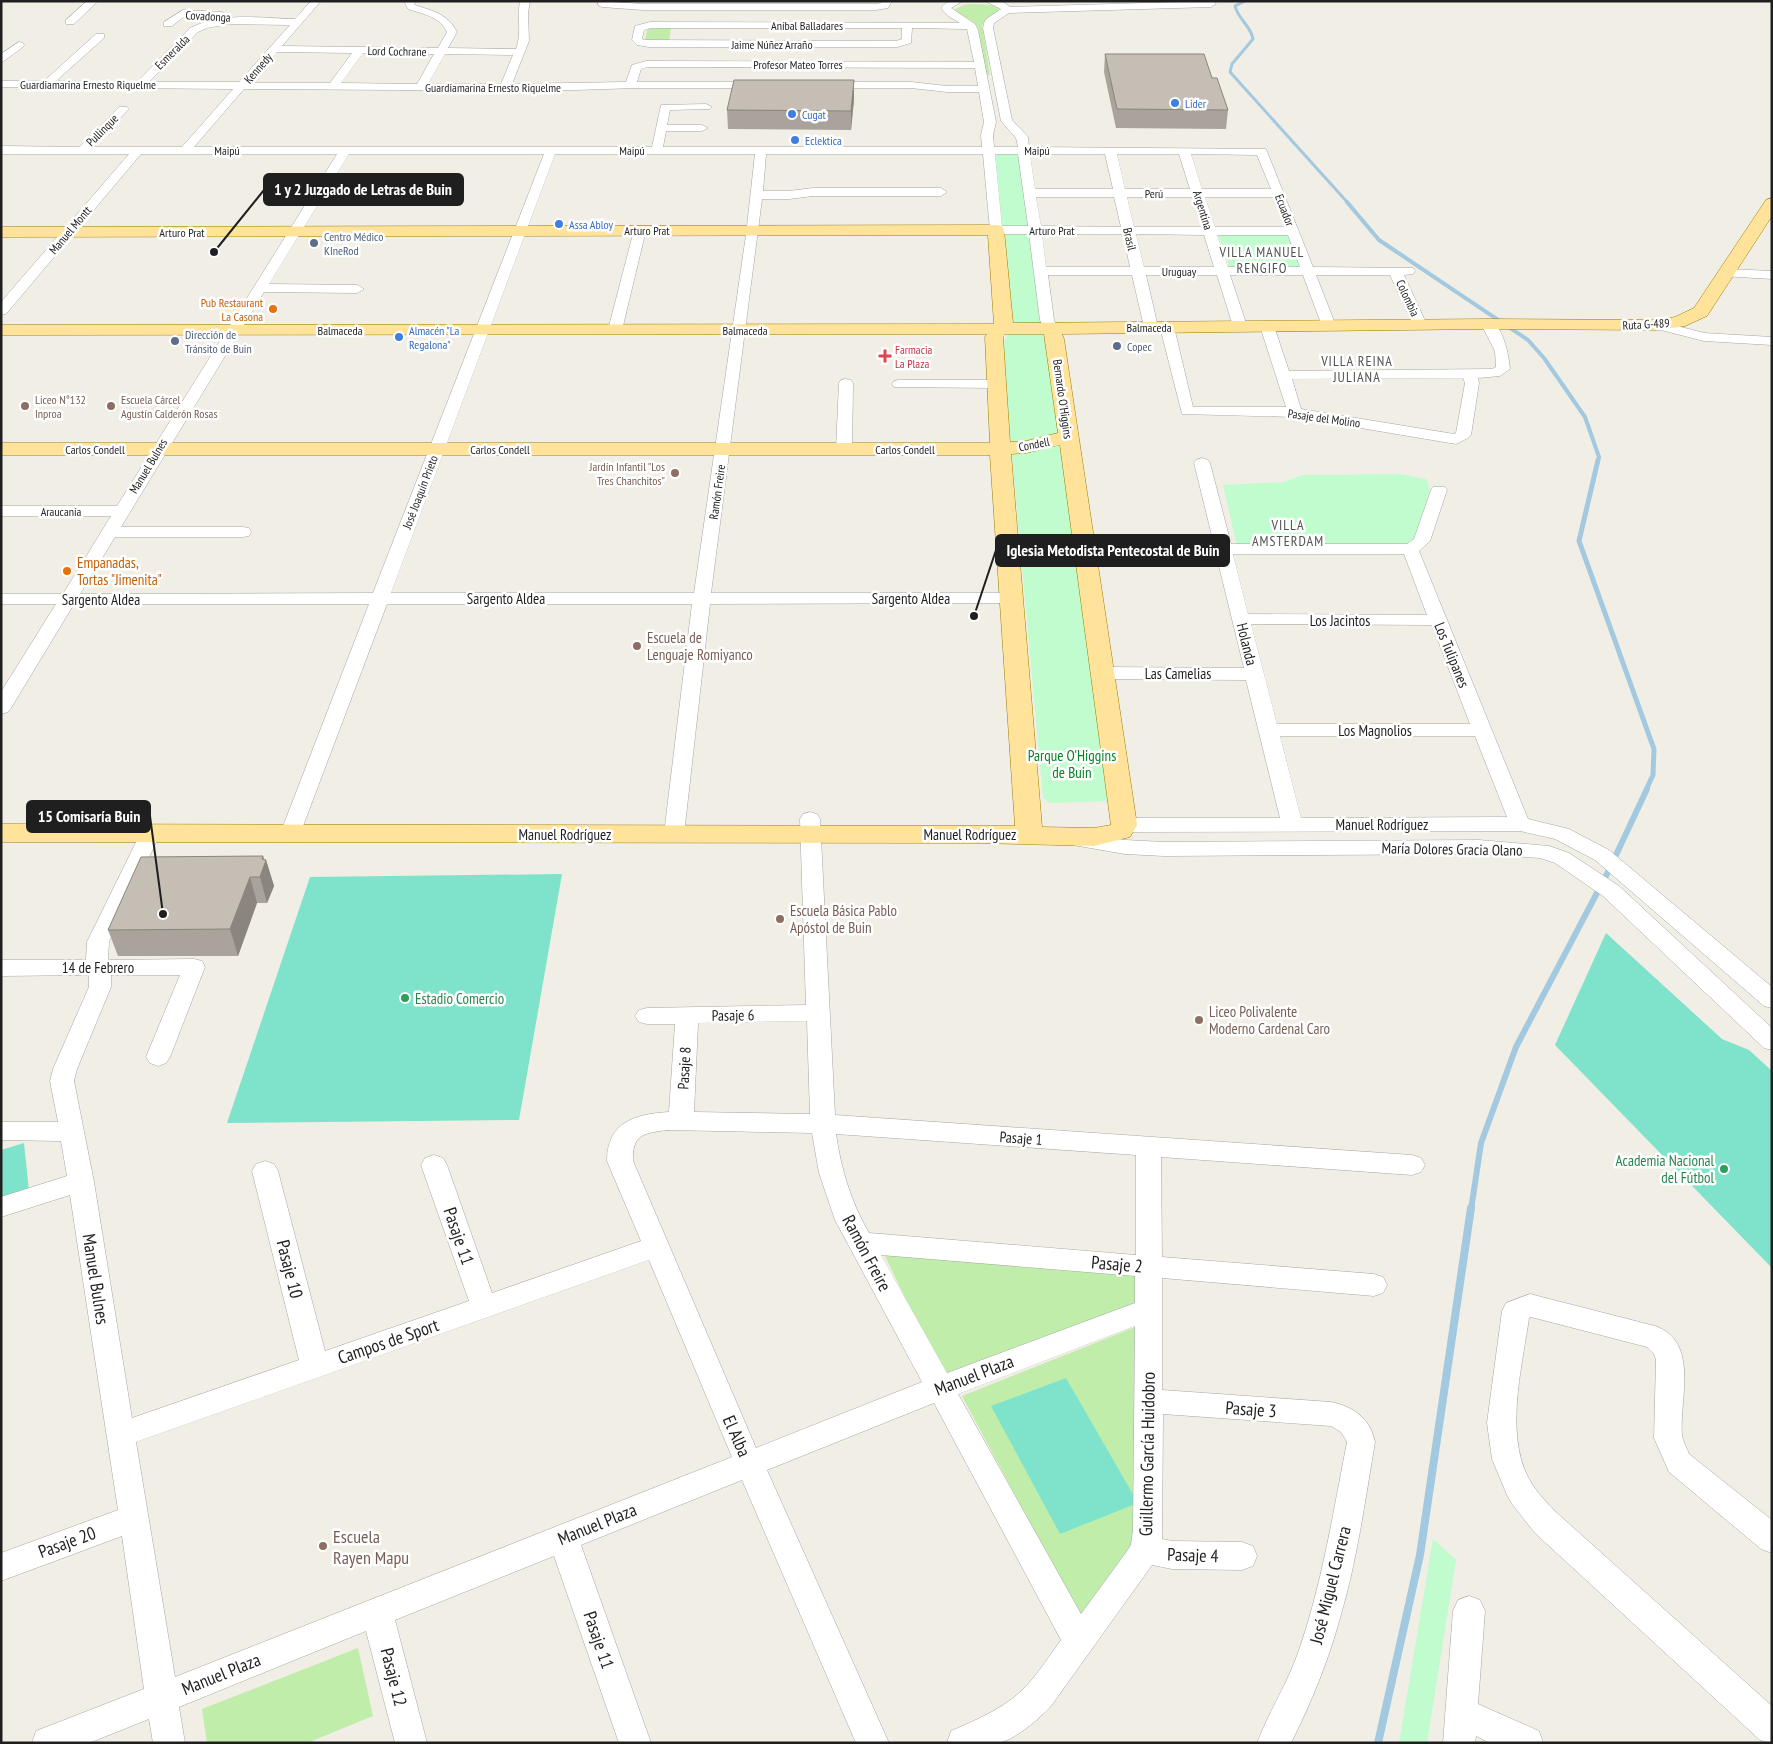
<svg xmlns="http://www.w3.org/2000/svg" width="1773" height="1744" font-family="'PT Sans Narrow',sans-serif">
<style>
.grass{fill:#c0eda9}
.park{fill:#c0fcce}
.pitch{fill:#7fe3cb}
.lines{fill:none;stroke-linecap:round;stroke-linejoin:round}
.stream-far4{stroke:#a3c9e0;stroke-width:3}
.stream-far3{stroke:#a3c9e0;stroke-width:4}
.stream-far2{stroke:#a3c9e0;stroke-width:5}
.stream-far1{stroke:#a3c9e0;stroke-width:6}
.stream{stroke:#a3c9e0;stroke-width:8}
.minor-casing{stroke:#a6a6a6;stroke-width:1}
.major-casing{stroke:#9a7e00;stroke-width:1}
.minor{fill:#fff;fill-rule:evenodd}
.major{fill:#ffe39b;fill-rule:evenodd}
.wall{fill:#a9a39b}
.shaded-wall{fill:#8a857e}
.building{fill:#c5beb4;stroke:#8a857e}
.shop-dot{fill:#3f7fe0;stroke:#fff;stroke-width:2}
.service-dot{fill:#5c6f8a;stroke:#fff;stroke-width:2}
.food-dot{fill:#e8710a;stroke:#fff;stroke-width:2}
.health-dot{fill:#e0444e;stroke:#fff;stroke-width:2}
.education-dot{fill:#8d6e63;stroke:#fff;stroke-width:2}
.leisure-dot{fill:#2e9e5b;stroke:#fff;stroke-width:2}
.labels{text-anchor:middle;dominant-baseline:central;stroke-width:5;stroke-linejoin:round;paint-order:stroke}
.far-street-label{font-size:12px;fill:#1f1f1f;stroke:#fff}
.far-shop-label{font-size:12px;fill:#366cbe;stroke:#fff;text-anchor:start}
.far-service-label{font-size:12px;fill:#4e5e75;stroke:#fff;text-anchor:start}
.far-food-label{font-size:12px;fill:#c56008;stroke:#fff;text-anchor:end}
.far-health-label{font-size:12px;fill:#be3a42;stroke:#fff;text-anchor:start}
.far-education-label{font-size:12px;fill:#785e54;stroke:#fff;text-anchor:start}
.far-neighbourhood-label{font-size:14px;letter-spacing:1px;fill:#525252;stroke:#fff}
.food-label{font-size:15px;fill:#c56008;stroke:#fff;text-anchor:start}
.street-label{font-size:15px;fill:#1f1f1f;stroke:#fff}
.education-label{font-size:15px;fill:#785e54;stroke:#fff;text-anchor:start}
.park-label{font-size:15px;fill:#068424;stroke:#fff}
.leisure-label{font-size:15px;fill:#27864d;stroke:#fff;text-anchor:start}
.near-street-label{font-size:18px;fill:#1f1f1f;stroke:#fff}
.near-education-label{font-size:18px;fill:#785e54;stroke:#fff;text-anchor:start}
.leader{fill:none;stroke:#1f1f1f;stroke-width:2}
.callout-dot{fill:#1f1f1f;stroke:#fff;stroke-width:2}
.callout{fill:#1f1f1f;stroke:#1f1f1f;stroke-width:2}
.callout-label{font-size:16px;text-anchor:middle;font-weight:bold;fill:#fff}
</style>
<rect width="100%" height="100%" fill="#f0eee5"/>
<g class="grass">
<path d="M972,4L992,5L998,8L999,11L982,25L990,75H986L978,27C972,17 960,18 955,9L964,5Z"/>
<path d="M671,28L669,42H645L647,29Z"/>
<path d="M883,1252L1143,1273L1141,1304L946,1382Z"/>
<path d="M1143,1324L1141,1538L1086,1628L962,1396Z"/>
<path d="M358,1648L373,1716L307,1743H207L202,1709Z"/>
</g>
<g class="park">
<path d="M1002,153L1014,154L1018,156L1062,440L1110,796L1107,801L1050,803L1043,798L1002,344L1008,335L1012,320L995,156Z"/>
<path d="M1218,234H1289L1302,268H1230Z"/>
<path d="M1399,474L1426,479L1430,489L1417,541L1408,545L1237,546L1223,485L1283,482L1303,475Z"/>
<path d="M1433,1539L1456,1560L1427,1743H1399Z"/>
</g>
<g class="pitch">
<path d="M562,874L519,1120L227,1123L310,877Z"/>
<path d="M1606,933L1722,1039L1749,1050L1772,1071V1268L1555,1045Z"/>
<path d="M24,1143L29,1191L1,1199V1150Z"/>
<path d="M1066,1378L1138,1503L1060,1534L991,1406Z"/>
</g>
<g class="lines">
<path class="stream-far4" d="M1245,1L1235,6C1238,19 1251,26 1253,39L1232,64L1230,72L1348,203"/>
<path class="stream-far3" d="M1347,202L1379,240L1528,340L1544,358L1585,417L1599,457L1598,461"/>
<path class="stream-far2" d="M1598,460L1579,541L1654,749L1653,775L1646,790"/>
<path class="stream-far1" d="M1471,1210L1481,1143L1516,1047L1608,872L1647,789"/>
<path class="stream" d="M1378,1743L1420,1555L1471,1208"/>
<defs>
<g id="minor">
<path d="M87,1H98L74,24H66V20Z"/>
<path d="M311,1H321L282,46L438,48L447,32C440,16 422,14 408,9L404,1H414L415,5C433,11 448,14 457,32L448,48L516,49C522,34 517,17 520,1H530L528,13L529,41L512,84L626,82L632,65L646,61L974,62L967,29L912,28L911,43L897,47H649L637,45L632,40L635,26L650,22L960,23L948,16L941,8C947,0 953,1 963,1L951,8L975,24L978,30L996,122L993,135L994,147H1018L1016,138L1001,121L983,28L985,20L1001,9L985,1H1002L1010,7L1214,1L1216,4L1211,7L1009,13L994,23L993,28L1012,120L1028,137L1029,147L1266,149L1313,267L1413,268L1415,271L1413,274L1404,275L1427,325L1420,329L1415,328L1390,275H1316L1336,326L1329,330L1322,326L1303,275H1230L1247,326L1240,330L1233,326L1217,275H1146L1158,327L1151,331L1144,327L1132,275H1048L1054,320L1057,328L1050,332L1045,331L1040,320L1029,234H996L990,230L983,154H766L763,191H789L813,188H941L947,192L941,196H813L789,199H762L711,593H1011L1017,594L1020,598L1017,602L1011,603L710,604L684,834L681,839L674,841L667,839L664,834L692,604H387L300,834L297,839L290,841L283,839L280,834L369,604H74L11,708L8,712L1,714V692L56,604H1V594H63L111,516H1V506H117L337,154H141L6,314L1,315V302L129,154H1V146L79,147L119,107H127L129,109L127,111L92,147H182L233,89L1,87V81H44L96,34H104V38L56,81L137,82L190,28C222,12 261,18 295,19ZM229,24L290,25L239,82H149L198,32L207,28ZM650,28H902V39L896,41L644,40L642,39L644,30ZM277,52L352,53L330,83H250ZM363,53L434,54L417,84L341,83ZM445,54L513,55L501,84H428ZM647,67L975,68L978,86H947L911,82H826L821,85L826,88H911L947,92H979L984,122L981,135L982,147H663L666,131H702L708,128L702,125H667L670,110L710,109L712,107L706,104L661,105L652,147H194L244,89L546,91L636,88H761L766,85L761,82H637L641,69ZM349,154H544L373,593L80,594L115,537H243L249,536L251,532L249,528L243,527H121L264,292L357,293L364,289L357,285L269,284ZM555,154H755L746,235L694,593H391ZM995,154H1018L1028,226H1002ZM1030,154H1105L1113,189H1035ZM1117,154H1179L1190,189H1125ZM1191,154L1257,155L1271,189H1202ZM1036,197H1114L1121,227L1041,226ZM1127,197H1192L1202,227H1134ZM1205,197H1273L1285,227H1215ZM1042,234H1123L1130,267H1046ZM1136,234L1204,235L1214,267H1144ZM1217,235H1288L1300,267H1228Z"/>
<path d="M597,1L643,4H876L881,3L882,1H892L888,8L876,10H643L602,7L599,6Z"/>
<path d="M183,10L222,12L227,15L222,18L185,16L172,26H164V22Z"/>
<path d="M19,42L23,43L24,45L23,47L1,63V54Z"/>
<path d="M640,226L646,230L622,330L620,333H610L608,330L634,230Z"/>
<path d="M1727,269L1772,271V279L1722,276L1720,273Z"/>
<path d="M1488,320C1503,323 1509,356 1510,369L1500,376L1478,378L1479,383L1471,435L1468,438L1456,444L1295,417L1182,414L1160,327L1167,323L1174,327L1193,407H1286L1260,326L1262,323H1272L1274,326L1289,371L1492,369L1496,367L1495,351L1481,324ZM1463,378L1465,383L1456,433L1454,434L1301,409L1292,379Z"/>
<path d="M1658,321L1704,333L1772,337V345L1704,341L1653,328L1651,325Z"/>
<path d="M846,379L851,380L853,383L852,449L850,452H838L836,449L839,383L841,380Z"/>
<path d="M899,380H996L1001,381L1003,384L1001,387L996,388L894,387L892,384L894,381Z"/>
<path d="M1202,458L1208,460L1210,463L1231,544H1407L1414,539L1431,490L1433,487H1445L1447,490L1430,541L1419,551L1528,819L1569,829L1609,850L1772,987V1008L1764,1006L1595,860L1555,839L1520,831L1124,832L1117,830L1114,825L1117,820L1124,818H1280L1246,680L1102,679L1095,677L1093,673L1095,669L1102,667L1244,668L1216,554H1084L1078,553L1076,549L1078,545L1084,544H1214L1194,463L1196,460ZM1233,554H1404L1427,615L1248,614ZM1251,624L1432,625L1470,724H1277ZM1280,736H1475L1507,817L1301,818Z"/>
<path d="M810,812L817,814L820,819L835,1115L1412,1155L1421,1158L1425,1165L1421,1172L1412,1175L1161,1157L1162,1257L1374,1274L1383,1277L1387,1285L1383,1293L1374,1296L1162,1278V1390L1331,1402C1354,1407 1370,1418 1375,1442C1365,1501 1357,1561 1340,1618C1328,1662 1311,1703 1291,1743H1257C1269,1712 1287,1684 1298,1653C1322,1585 1333,1513 1347,1442L1341,1432L1331,1426L1163,1414L1162,1539L1172,1541L1242,1542L1253,1546L1257,1556L1253,1566L1242,1570L1172,1569L1152,1565L1051,1706C1040,1718 1014,1741 997,1743C981,1744 963,1743 947,1743L951,1731C978,1719 1008,1707 1028,1684C1040,1671 1050,1655 1061,1640L934,1403L767,1470L889,1743H856L742,1480L581,1545L651,1743H619L554,1556L395,1620L427,1743H395L366,1631L179,1707L185,1743H153L149,1719L89,1743H32L36,1731L144,1689L122,1536L1,1581V1553L118,1510L70,1195L1,1217V1197L67,1176L61,1141L1,1140V1122H58L50,1081L53,1069L89,987V975L1,976V960H86L87,942L140,834L143,829L150,827L157,829L160,834L109,942L108,960L194,959L202,961L205,967L170,1057L166,1063L158,1066L150,1063L146,1057L180,975H111V987L77,1069L74,1081L94,1182L132,1418L299,1360L252,1171L256,1164L265,1161L274,1164L278,1171L325,1351L469,1301L421,1165L425,1158L434,1155L443,1158L447,1165L492,1293L641,1241L607,1161C607,1122 635,1114 669,1112L675,1024H647L639,1022L635,1016L639,1010L647,1008L806,1005L800,819L803,814ZM807,1021L810,1114L694,1112L698,1023ZM668,1130L812,1133L819,1173L835,1220L922,1382L756,1448L633,1161C632,1134 644,1133 668,1130ZM836,1134L1136,1155V1255L869,1233C851,1202 841,1169 836,1134ZM881,1255L1135,1276V1303L947,1373ZM649,1260L732,1457L175,1677L136,1442ZM1135,1326L1133,1530L1131,1545L1125,1554L1081,1614L958,1394Z"/>
<path d="M1074,832L1125,840L1164,842L1479,840L1549,846L1569,853L1619,886L1772,1028V1050L1764,1048L1603,896L1555,863L1540,858L1479,854L1164,856L1125,854L1067,844L1064,839L1067,834Z"/>
<path d="M1530,1294L1655,1326C1700,1342 1679,1399 1682,1436C1683,1442 1687,1448 1689,1454L1772,1520V1553L1761,1549L1669,1472L1654,1438L1656,1360L1654,1354L1647,1347L1531,1317L1529,1318C1522,1368 1502,1442 1534,1487C1540,1496 1549,1505 1557,1513L1772,1706V1743L1760,1740L1535,1533L1512,1504L1507,1495L1492,1459L1487,1423L1502,1311L1506,1303Z"/>
<path d="M1469,1596L1480,1600L1485,1611L1478,1704L1539,1731L1543,1743H1490L1476,1736L1475,1743H1443L1453,1611L1458,1600Z"/>
</g>
<path id="major" d="M1772,198V216L1707,316L1685,326L1658,330L1488,329L1062,334L1064,339L1137,825L1130,837L1094,846L980,843L1,842V824L1015,826L990,455H1V443H990L985,337L987,334L1,335V325L994,324L988,235L1,237V227L996,225L1002,226L1004,230L1013,323L1488,319L1658,320L1675,317L1694,308L1766,200ZM1005,334H1044L1058,433L1026,441L1010,442L1003,337ZM1060,445L1111,825L1094,828L1042,827L1011,454L1026,453Z"/>
</defs>
<use href="#minor" class="minor-casing"/>
<use href="#major" class="major-casing"/>
<use href="#minor" class="minor"/>
<use href="#major" class="major"/>
</g>
<g class="wall">
<path d="M1105,54L1228,110L1226,129L1116,128L1104,72Z"/>
<path d="M854,80V99L851,130L728,129L727,110Z"/>
<path d="M264,860H266L274,886L267,903H257L238,956H118L108,930Z"/>
</g>
<g class="shaded-wall">
<path d="M854,80V99L851,130V111Z"/>
<path d="M263,856L265,862L266,860L274,886L267,903L260,877L262,859Z"/>
<path d="M250,877L257,903L238,956L230,929Z"/>
</g>
<g class="building">
<path d="M1105,54H1204L1212,78H1217L1228,110L1117,109Z"/>
<path d="M734,80H854L851,111L727,110Z"/>
<path d="M263,856L262,859L266,860L260,877H250L230,929L108,930L141,857Z"/>
</g>
<g class="shop-dot">
<circle cx="1175" cy="103" r="5"/>
<circle cx="792" cy="114" r="5"/>
<circle cx="795" cy="140" r="5"/>
<circle cx="559" cy="224" r="5"/>
<circle cx="399" cy="337" r="5"/>
</g>
<g class="service-dot">
<circle cx="314" cy="243" r="5"/>
<circle cx="175" cy="341" r="5"/>
<circle cx="1117" cy="346" r="5"/>
</g>
<g class="food-dot">
<circle cx="273" cy="309" r="5"/>
<circle cx="67" cy="571" r="5"/>
</g>
<path class="health-dot" d="M882.5 348.5h5v5h5v5h-5v5h-5v-5h-5v-5h5z"/>
<g class="education-dot">
<circle cx="25" cy="406" r="5"/>
<circle cx="111" cy="406" r="5"/>
<circle cx="675" cy="473" r="5"/>
<circle cx="637" cy="646" r="5"/>
<circle cx="780" cy="919" r="5"/>
<circle cx="1199" cy="1020" r="5"/>
<circle cx="323" cy="1546" r="5"/>
</g>
<g class="leisure-dot">
<circle cx="405" cy="998" r="5"/>
<circle cx="1724" cy="1169" r="5"/>
</g>
<g class="labels">
<g class="far-street-label">
<text transform="translate(208 16) rotate(3)">Covadonga</text>
<text x="807" y="25">Aníbal Balladares</text>
<text x="772" y="44">Jaime Núñez Arraño</text>
<text transform="translate(397 51) rotate(1)">Lord Cochrane</text>
<text transform="translate(172 52) rotate(-45)">Esmeralda</text>
<text x="798" y="64">Profesor Mateo Torres</text>
<text transform="translate(258 68) rotate(-49)">Kennedy</text>
<text x="88" y="84">Guardiamarina Ernesto Riquelme</text>
<text x="493" y="87">Guardiamarina Ernesto Riquelme</text>
<text transform="translate(102 130) rotate(-45)">Pullinque</text>
<text x="227" y="150">Maipú</text>
<text x="632" y="150">Maipú</text>
<text x="1037" y="150">Maipú</text>
<text x="1154" y="193">Perú</text>
<text transform="translate(1203 210) rotate(73)">Argentina</text>
<text transform="translate(1285 210) rotate(69)">Ecuador</text>
<text transform="translate(70 230) rotate(-50)">Manuel Montt</text>
<text x="647" y="230">Arturo Prat</text>
<text x="1052" y="230">Arturo Prat</text>
<text x="182" y="232">Arturo Prat</text>
<text transform="translate(1130 239) rotate(77)">Brasil</text>
<text x="1179" y="271">Uruguay</text>
<text transform="translate(1408 298) rotate(65)">Colombia</text>
<text transform="translate(1646 324) rotate(-3)">Ruta G-489</text>
<text x="1149" y="327">Balmaceda</text>
<text x="340" y="330">Balmaceda</text>
<text x="745" y="330">Balmaceda</text>
<text transform="translate(1063 399) rotate(82)">Bernardo O'Higgins</text>
<text transform="translate(1324 418) rotate(8)">Pasaje del Molino</text>
<text transform="translate(1034 444) rotate(-11)">Condell</text>
<text x="95" y="449">Carlos Condell</text>
<text x="500" y="449">Carlos Condell</text>
<text x="905" y="449">Carlos Condell</text>
<text transform="translate(148 466) rotate(-59)">Manuel Bulnes</text>
<text transform="translate(420 492) rotate(-69)">José Joaquín Prieto</text>
<text transform="translate(717 492) rotate(-82)">Ramón Freire</text>
<text x="61" y="511">Araucanía</text>
</g>
<g class="far-shop-label">
<text x="1185" y="103">Lider</text>
<text x="802" y="114">Cugat</text>
<text x="805" y="140">Eclektica</text>
<text x="569" y="224">Assa Abloy</text>
<text x="409" y="330">Almacén "La<tspan x="409" dy="14">Regalona"</tspan></text>
</g>
<g class="far-service-label">
<text x="324" y="236">Centro Médico<tspan x="324" dy="14">KIneRod</tspan></text>
<text x="185" y="334">Dirección de<tspan x="185" dy="14">Tránsito de Buin</tspan></text>
<text x="1127" y="346">Copec</text>
</g>
<g class="far-food-label">
<text x="263" y="302">Pub Restaurant<tspan x="263" dy="14">La Casona</tspan></text>
</g>
<g class="far-health-label">
<text x="895" y="349">Farmacia<tspan x="895" dy="14">La Plaza</tspan></text>
</g>
<g class="far-education-label">
<text x="35" y="399">Liceo N°132<tspan x="35" dy="14">Inproa</tspan></text>
<text x="121" y="399">Escuela Cárcel<tspan x="121" dy="14">Agustín Calderón Rosas</tspan></text>
<text x="665" y="466" text-anchor="end">Jardín Infantil "Los<tspan x="665" dy="14">Tres Chanchitos"</tspan></text>
</g>
<g class="far-neighbourhood-label">
<text x="1262" y="252">VILLA MANUEL<tspan x="1262" dy="16">RENGIFO</tspan></text>
<text x="1357" y="361">VILLA REINA<tspan x="1357" dy="16">JULIANA</tspan></text>
<text x="1288" y="525">VILLA<tspan x="1288" dy="16">AMSTERDAM</tspan></text>
</g>
<g class="food-label">
<text x="77" y="562">Empanadas,<tspan x="77" dy="17">Tortas "Jimenita"</tspan></text>
</g>
<g class="street-label">
<text x="506" y="598">Sargento Aldea</text>
<text x="911" y="598">Sargento Aldea</text>
<text x="101" y="599">Sargento Aldea</text>
<text x="1340" y="620">Los Jacintos</text>
<text transform="translate(1247 644) rotate(76)">Holanda</text>
<text transform="translate(1452 655) rotate(68)">Los Tulipanes</text>
<text x="1178" y="673">Las Camelias</text>
<text x="1375" y="730">Los Magnolios</text>
<text x="1382" y="824">Manuel Rodríguez</text>
<text x="565" y="834">Manuel Rodríguez</text>
<text x="970" y="834">Manuel Rodríguez</text>
<text transform="translate(1452 849) rotate(1)">María Dolores Gracia Olano</text>
<text x="98" y="967">14 de Febrero</text>
<text transform="translate(733 1015) rotate(-1)">Pasaje 6</text>
<text transform="translate(684 1068) rotate(-87)">Pasaje 8</text>
<text transform="translate(1021 1138) rotate(4)">Pasaje 1</text>
</g>
<g class="education-label">
<text x="647" y="637">Escuela de<tspan x="647" dy="17">Lenguaje Romiyanco</tspan></text>
<text x="790" y="910">Escuela Básica Pablo<tspan x="790" dy="17">Apóstol de Buin</tspan></text>
<text x="1209" y="1011">Liceo Polivalente<tspan x="1209" dy="17">Moderno Cardenal Caro</tspan></text>
</g>
<g class="park-label">
<text x="1072" y="755">Parque O'Higgins<tspan x="1072" dy="17">de Buin</tspan></text>
</g>
<g class="leisure-label">
<text x="415" y="998">Estadio Comercio</text>
<text x="1714" y="1160" text-anchor="end">Academia Nacional<tspan x="1714" dy="17">del Fútbol</tspan></text>
</g>
<g class="near-street-label">
<text transform="translate(459 1236) rotate(71)">Pasaje 11</text>
<text transform="translate(867 1253) rotate(62)">Ramón Freire</text>
<text transform="translate(1117 1264) rotate(5)">Pasaje 2</text>
<text transform="translate(290 1269) rotate(76)">Pasaje 10</text>
<text transform="translate(96 1279) rotate(81)">Manuel Bulnes</text>
<text transform="translate(388 1341) rotate(-19)">Campos de Sport</text>
<text transform="translate(974 1375) rotate(-21)">Manuel Plaza</text>
<text transform="translate(1251 1409) rotate(4)">Pasaje 3</text>
<text transform="translate(737 1436) rotate(66)">El Alba</text>
<text transform="translate(1147 1454) rotate(-89)">Guillermo García Huidobro</text>
<text transform="translate(597 1524) rotate(-22)">Manuel Plaza</text>
<text transform="translate(67 1542) rotate(-20)">Pasaje 20</text>
<text transform="translate(1193 1555) rotate(2)">Pasaje 4</text>
<text transform="translate(1330 1585) rotate(-76)">José Miguel Carrera</text>
<text transform="translate(599 1640) rotate(71)">Pasaje 11</text>
<text transform="translate(221 1674) rotate(-22)">Manuel Plaza</text>
<text transform="translate(394 1677) rotate(76)">Pasaje 12</text>
</g>
<g class="near-education-label">
<text x="333" y="1536">Escuela<tspan x="333" dy="21">Rayen Mapu</tspan></text>
</g>
</g>
<path class="leader" d="M214 252L264 190M974 616L996 550M163 914L150 816"/>
<g class="callout-dot">
<circle cx="214" cy="252" r="5"/>
<circle cx="974" cy="616" r="5"/>
<circle cx="163" cy="914" r="5"/>
</g>
<g class="callout">
<rect x="264" y="174" width="199" height="31" rx="5"/>
<rect x="996" y="535" width="233" height="31" rx="5"/>
<rect x="27" y="801" width="123" height="31" rx="5"/>
</g>
<g class="callout-label">
<text x="363" y="195">1 y 2 Juzgado de Letras de Buin</text>
<text x="1113" y="556">Iglesia Metodista Pentecostal de Buin</text>
<text x="89" y="822">15 Comisaría Buin</text>
</g>
<rect width="1773" height="1744" fill="none" stroke="#1f1f1f" stroke-width="5"/>
</svg>
